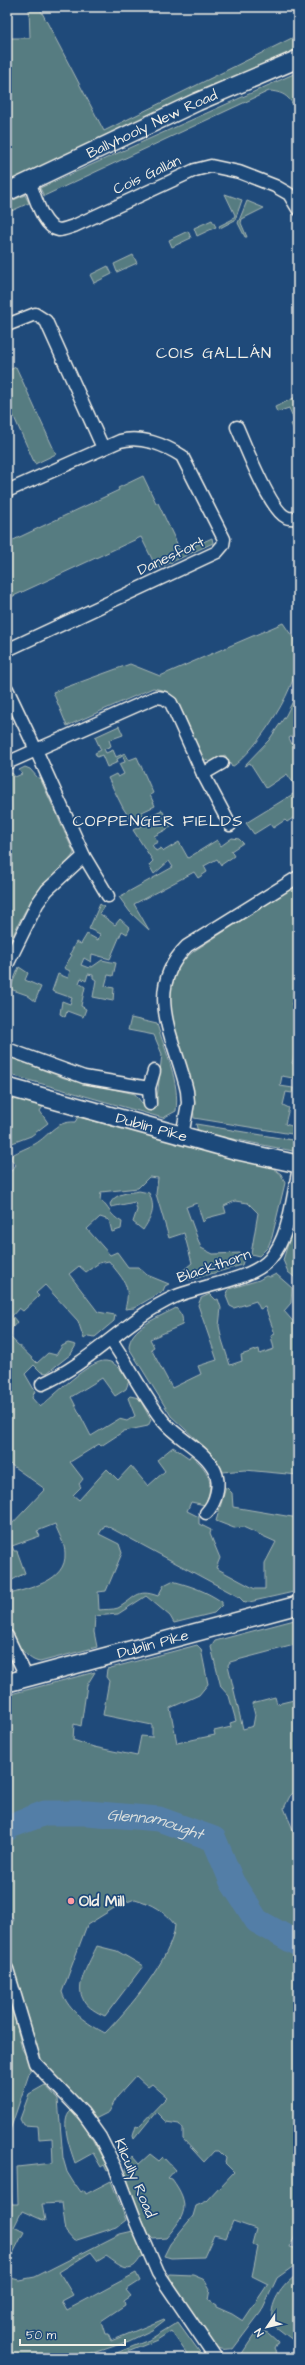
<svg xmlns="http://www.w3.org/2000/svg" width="305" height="2365" font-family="'Architects Daughter',sans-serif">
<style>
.green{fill:#577b81;stroke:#a6b6b4;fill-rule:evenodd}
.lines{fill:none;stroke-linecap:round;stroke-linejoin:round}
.river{stroke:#537ea7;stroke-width:25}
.street-casing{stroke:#f4f1e8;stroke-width:15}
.secondary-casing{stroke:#f4f1e8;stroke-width:20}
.street{stroke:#1f4a7a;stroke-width:12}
.secondary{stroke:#1f4a7a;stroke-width:17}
.poi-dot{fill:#ff9aa2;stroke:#1f4a7a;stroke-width:1.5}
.labels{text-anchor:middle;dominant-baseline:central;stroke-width:3.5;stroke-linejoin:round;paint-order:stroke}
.street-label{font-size:15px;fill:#f4f1e8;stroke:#1f4a7a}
.poi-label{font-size:15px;font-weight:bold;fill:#f4f1e8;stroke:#1f4a7a;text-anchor:start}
.neighbourhood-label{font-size:16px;letter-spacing:1px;fill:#f4f1e8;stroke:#1f4a7a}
.water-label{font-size:16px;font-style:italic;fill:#dce0de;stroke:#1f4a7a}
</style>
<rect width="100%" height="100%" fill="#1f4a7a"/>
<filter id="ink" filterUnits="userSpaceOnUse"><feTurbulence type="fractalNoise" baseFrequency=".025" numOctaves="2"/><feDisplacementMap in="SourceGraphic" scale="8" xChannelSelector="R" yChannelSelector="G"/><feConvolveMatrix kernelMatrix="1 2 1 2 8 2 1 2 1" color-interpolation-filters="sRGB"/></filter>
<g filter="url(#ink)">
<g class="green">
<path d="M7,7H39L104,131L298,35V50L191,96L7,182V38H30L29,8Z"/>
<path d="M298,72V116C292,100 287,92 269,91L44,196L40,188Z"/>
<path d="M225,194L242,200L235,220L220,228L219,226L233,219L235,215Z"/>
<path d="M25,195L29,203L7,213V203Z"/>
<path d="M247,201L264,208L242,219L241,223L247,237H245L238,223Z"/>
<path d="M212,220L216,227L197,236L194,228Z"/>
<path d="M188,231L191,238L172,247L169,240Z"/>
<path d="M133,255L137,263L117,272L114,264Z"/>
<path d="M108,266L112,274L94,283L90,275Z"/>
<path d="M16,367L56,454L35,464L9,406L7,407V371Z"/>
<path d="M298,396V438L291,424L295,422L289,408L277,412L275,407Z"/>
<path d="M143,476L156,503H158L181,552L212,538L213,543L157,569L141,537L7,599V543L119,490L118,488Z"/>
<path d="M283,623L298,645V650L296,651C305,680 255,752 232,767L225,755L211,762L202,759C195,743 182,701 168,693C164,690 158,689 153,688L67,726L53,692L130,664L160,676Z"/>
<path d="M298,691V732L289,738L292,744L296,741L298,744V786L296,787L287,774L266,788L250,763L244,766L269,740L286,715Z"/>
<path d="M119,726L123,735L109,740L111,746L104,749L106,753L113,750L116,757L125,753L129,760L137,757L153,793L150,795L155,806L142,812L144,817L133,823L123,808L108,778L116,774L118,777L124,774L119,764L125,762L123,756L117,759L118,762L107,767L102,755L97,757L95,753L101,750L95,737Z"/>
<path d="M25,767L30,769L38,778H40L74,853C69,863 42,887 33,899C22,913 15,932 7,948V775L12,773L15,777L22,774L19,770Z"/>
<path d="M298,791V811L294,814L296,816L287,822L285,820L273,828L270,824L254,834L246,823Z"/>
<path d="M162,810L171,827L154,836L158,842L152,845L156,851L161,848L164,851L179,842L188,858L217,840L221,846L232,838L239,839L243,843L231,851L234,856L221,865L217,859L204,866L207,872L198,878L194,872L134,904L149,930L130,912L119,897L173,867L169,861L154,874L149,865L153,861L133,830L147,823L145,818Z"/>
<path d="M298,884V996L291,1004L298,1010V1047L292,1063L298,1069V1079L282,1076L280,1086L293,1088L292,1093L286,1092L283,1105L289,1108L285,1124L298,1128V1135L194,1118C193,1102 191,1087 188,1072C181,1046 165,1013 170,985C172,971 183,960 194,951Z"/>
<path d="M100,904L104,907L99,913L115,925L120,919L130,928L127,934L122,931L110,959L92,954L91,962L84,958L81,965L89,968L90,966L92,967L102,960L116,963L113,976L108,975L105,986L114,988L113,1001L93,997L96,980L93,978V975L88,974L86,981L81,978L79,983L85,987L81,1006L86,1009L83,1017L67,1011L65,1017L60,1014L62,1001L70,1004L72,998L52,991L58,974L68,978L70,971L64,968L72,955L70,954L76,942L81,944L87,934L98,940L100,934L89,929Z"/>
<path d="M19,967L28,973L25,980L41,987L35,1001L27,995L10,989Z"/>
<path d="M131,1018L157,1024C165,1051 180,1082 176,1111L163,1118L7,1074V1056L64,1078L135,1094L145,1107H156L162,1054L154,1035L128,1030Z"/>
<path d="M7,1095L44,1105L40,1111L48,1123L31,1136L7,1145Z"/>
<path d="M78,1117L273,1168L281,1174L285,1183L272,1237L268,1247L259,1256L251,1254L258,1213L248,1203L235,1201L224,1206L226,1213L207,1218L203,1222L197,1203L186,1207L201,1248L213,1254L240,1253L244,1258L242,1265L190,1280L185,1278L181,1279L180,1273L192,1263L184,1233L169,1238L156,1194L158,1178L149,1177L138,1188L101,1192L100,1200C111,1209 108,1214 122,1222L121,1229L112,1232L109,1220L100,1217L87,1229L110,1255L117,1252L128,1267H138L147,1275L169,1284L165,1286L163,1291L134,1308L125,1309C132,1284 122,1279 109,1261L99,1263L86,1272L79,1266L69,1274L98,1312L115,1315L114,1321L95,1337L88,1336L84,1339L78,1321L45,1285L36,1293L39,1296L23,1311L19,1308L12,1316L17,1322L12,1328L11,1338L37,1363L48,1353L56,1355L62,1346L68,1343L76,1345L71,1354L47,1373L41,1372L34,1365L25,1374L35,1391L32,1398L40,1407C53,1397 90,1359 106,1361C117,1362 123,1373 129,1381L126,1389L115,1396L102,1378L71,1397L91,1436L119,1419L127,1421L135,1416L128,1398L130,1396L139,1398L151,1420L148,1426L124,1431L101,1446L99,1444L70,1462L83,1479L79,1484L81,1487L73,1495L79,1500L107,1469L118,1480L131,1466L148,1486L165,1471L157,1460L173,1447L189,1458L191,1455C209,1471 215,1482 205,1505L191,1502L187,1511L199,1517V1524L211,1530L210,1534L220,1558L216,1568L255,1589H265V1563L276,1542L243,1527L234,1528L216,1521L226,1487L232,1493L233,1507L298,1518V1591L245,1603L239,1597L105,1525L99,1534L119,1544L122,1553L106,1591L98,1592L99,1610C105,1609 113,1610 118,1608C136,1598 136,1588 158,1596L164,1585L172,1581C191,1586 206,1591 222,1602V1605L214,1613L174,1623L170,1616L146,1596L118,1614L95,1616L94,1632L97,1647L40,1662C24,1660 11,1635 7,1620C5,1613 7,1603 7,1595C28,1588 67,1582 65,1553C65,1544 58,1533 55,1524L37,1531L40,1536L12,1546L14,1551H17L25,1573L7,1583V1525L9,1527L45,1489L7,1462V1176L16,1165L11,1159L12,1155C19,1151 27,1148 35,1144C50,1135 55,1121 75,1122Z"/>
<path d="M196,1124L298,1141V1152L198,1132Z"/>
<path d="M139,1191L149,1193C156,1209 152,1216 143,1230L133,1222L137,1210L135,1202L111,1207L110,1204C115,1193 128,1193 139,1191Z"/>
<path d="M298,1212V1280L288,1272L283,1260Z"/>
<path d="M276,1274L292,1288L291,1303L284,1311L298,1327V1475L245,1470L223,1472L212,1454L171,1416L129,1348C129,1327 160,1317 176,1308C180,1313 184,1316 182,1325L150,1339L154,1347L151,1349L172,1388L201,1374L198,1366L217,1360L198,1305L201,1298L210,1294L216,1300L218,1299L221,1308L219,1326L222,1340L230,1365L242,1361L241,1355L259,1349L260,1354L274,1349L271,1336L275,1334L265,1307L260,1309L256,1301L234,1308L230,1306L226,1296L229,1289L259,1280L266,1276L270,1277Z"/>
<path d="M298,1619V1644L230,1662L228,1665L243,1729L253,1726L255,1715L252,1703L275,1697L277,1704L298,1699V1788L290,1796L284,1808L294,1832H298V2229L290,2247L298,2249V2263L277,2278L261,2312L233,2349C229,2348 223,2351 218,2348C208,2343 180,2295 171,2283L169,2274L193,2275L205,2280L210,2289L208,2300L216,2305V2307L232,2314L243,2321L268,2284L252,2276L258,2247L252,2244L256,2229L233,2221L226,2238L214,2235L204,2257L171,2258L164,2256L170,2244L193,2216L196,2206L207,2201L234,2172L225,2163L226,2158L219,2151H214L204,2162L183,2139V2129L179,2124L166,2122L156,2112L134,2139L133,2136L136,2126L138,2127L167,2097L152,2084L148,2087L136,2076L117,2097L109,2112L95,2119L74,2094L44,2066L37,2053L7,1952V1930L14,1920L7,1912V1695L95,1672L87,1685L81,1726L74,1724L73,1740L94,1747L137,1756L141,1736L152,1737V1725L103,1715L109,1681L106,1677L107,1669L197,1645L201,1649L208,1684L199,1695L170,1708L177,1743L215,1735L214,1731L231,1727L230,1723L236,1721L229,1696L221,1687L211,1647L215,1641ZM135,1899C152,1904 164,1911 175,1925C173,1957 127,2011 105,2033C88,2024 68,2011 62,1992L87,1925L119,1905Z"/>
<path d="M97,1946L117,1951L143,1966L105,2016C65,1999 83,1976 97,1946Z"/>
<path d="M7,1985L22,2049L29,2060L30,2071L7,2139Z"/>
<path d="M45,2085L58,2099L63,2158L67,2172L75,2185H76L81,2192L84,2190L86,2194L111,2181L126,2220L117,2227L74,2241L66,2232L62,2203L42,2204L45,2221L22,2211L14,2227L24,2232L9,2261L7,2163L12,2204H18L17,2167L53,2163L52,2138L39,2139L38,2126L23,2125L20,2119L29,2094Z"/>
<path d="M71,2111L86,2128L109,2170L107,2171L104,2165L101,2167L93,2153L75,2163C71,2151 59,2120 71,2111Z"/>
<path d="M150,2154L159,2161L163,2157L175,2170L168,2178L172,2179C191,2205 186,2215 166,2238L153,2239L149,2235L130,2190L125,2170L132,2156L139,2164Z"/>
<path d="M133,2231L144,2255C139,2258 137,2265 132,2267C123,2271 113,2260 106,2256L98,2261L91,2252L59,2272L73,2295L62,2301L67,2310L136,2273L140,2281L126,2290L131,2296L124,2301L125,2305L101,2321L105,2334H108L111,2341L164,2319L165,2320L152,2330L129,2341L80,2358H7V2277L19,2280L35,2277L120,2234Z"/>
<path d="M298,2274V2344L272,2324C269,2303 281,2286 298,2274Z"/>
<path d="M178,2322L204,2358H190L171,2331L157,2340L123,2354L124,2358H104L149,2340Z"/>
<path d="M261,2331L268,2333L278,2342L274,2349L276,2353L271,2358H239L255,2334Z"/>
</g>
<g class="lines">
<path class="river" id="s1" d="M7,1829L10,1826L45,1813H87L159,1819L214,1839L232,1882L257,1921L298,1944"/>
<defs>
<g id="street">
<path d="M29,181C35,195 42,227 59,230C63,230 70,227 74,226L195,170L211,166L239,172L275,186L289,194L298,209"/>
<path d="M7,325L35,314L46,321L103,448"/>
<path d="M237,427C245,445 270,510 286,517C289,519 294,518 298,518"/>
<path d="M7,491L120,441C140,435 165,445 182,456L224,539L223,545L217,552L7,650"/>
<path d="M7,689L36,750L7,763"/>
<path d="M203,774L222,763"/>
<path d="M108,896L84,856L36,750L156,697L164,698L171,703L203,774L230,825"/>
<path d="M7,965L37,904L47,890L84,856"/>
<path d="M7,1049L84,1077L149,1088"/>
<path d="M150,1104L149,1088L154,1071"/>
<path d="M182,1136L188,1103L187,1091C175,1038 142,991 187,946L298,877"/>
<path d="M111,1340C129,1366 144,1397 164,1422C179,1440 205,1450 215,1471C221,1484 216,1503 206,1513"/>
<path d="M42,1384C91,1363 126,1319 174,1297C201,1285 250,1281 270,1259C289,1238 292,1201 298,1173"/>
<path d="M7,1636L27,1678"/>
<path d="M7,1969L35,2063L83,2113L100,2137L115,2167L136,2222L158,2273L216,2358"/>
</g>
<g id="secondary">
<path id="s2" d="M7,192L197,102L298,59"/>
<path id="s3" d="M7,1087L238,1151L298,1164"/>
<path id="s4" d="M7,1683L298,1605"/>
</g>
</defs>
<use href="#street" class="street-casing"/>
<use href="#secondary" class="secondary-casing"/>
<use href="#street" class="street"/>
<use href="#secondary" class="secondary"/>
</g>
</g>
<circle class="poi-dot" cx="71" cy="1901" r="4"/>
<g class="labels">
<g class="street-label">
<text stroke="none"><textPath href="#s2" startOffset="160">Ballyhooly New Road</textPath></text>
<text transform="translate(147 175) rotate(-25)">Cois Gallán</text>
<text transform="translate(171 556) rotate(-25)">Danesfort</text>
<text stroke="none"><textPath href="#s3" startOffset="150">Dublin Pike</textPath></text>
<text transform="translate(214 1266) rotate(-19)">Blackthorn</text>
<text stroke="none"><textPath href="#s4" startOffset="151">Dublin Pike</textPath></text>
<text transform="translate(135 2178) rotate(67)">Kilcully Road</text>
</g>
<g class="poi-label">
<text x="79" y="1901">Old Mill</text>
</g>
<g class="neighbourhood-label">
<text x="214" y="353">COIS GALLÁN</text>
<text x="158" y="821">COPPENGER FIELDS</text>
</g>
<g class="water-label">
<text stroke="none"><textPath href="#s1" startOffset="153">Glennamought</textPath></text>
</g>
</g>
<rect width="305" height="2365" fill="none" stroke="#1f4a7a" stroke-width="24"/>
<rect x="12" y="12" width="281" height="2341" fill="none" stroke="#f4f1e8" stroke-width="1.5" filter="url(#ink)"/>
<g transform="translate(267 2327) rotate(235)" stroke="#1f4a7a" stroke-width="3" paint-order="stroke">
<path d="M0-3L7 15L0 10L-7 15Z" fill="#f4f1e8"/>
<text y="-6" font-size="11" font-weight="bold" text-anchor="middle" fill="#f4f1e8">N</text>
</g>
<path d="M20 2339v6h105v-6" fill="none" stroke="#f4f1e8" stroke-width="2"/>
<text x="26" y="2339" font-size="12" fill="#f4f1e8" stroke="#1f4a7a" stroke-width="3" paint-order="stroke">50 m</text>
</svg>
